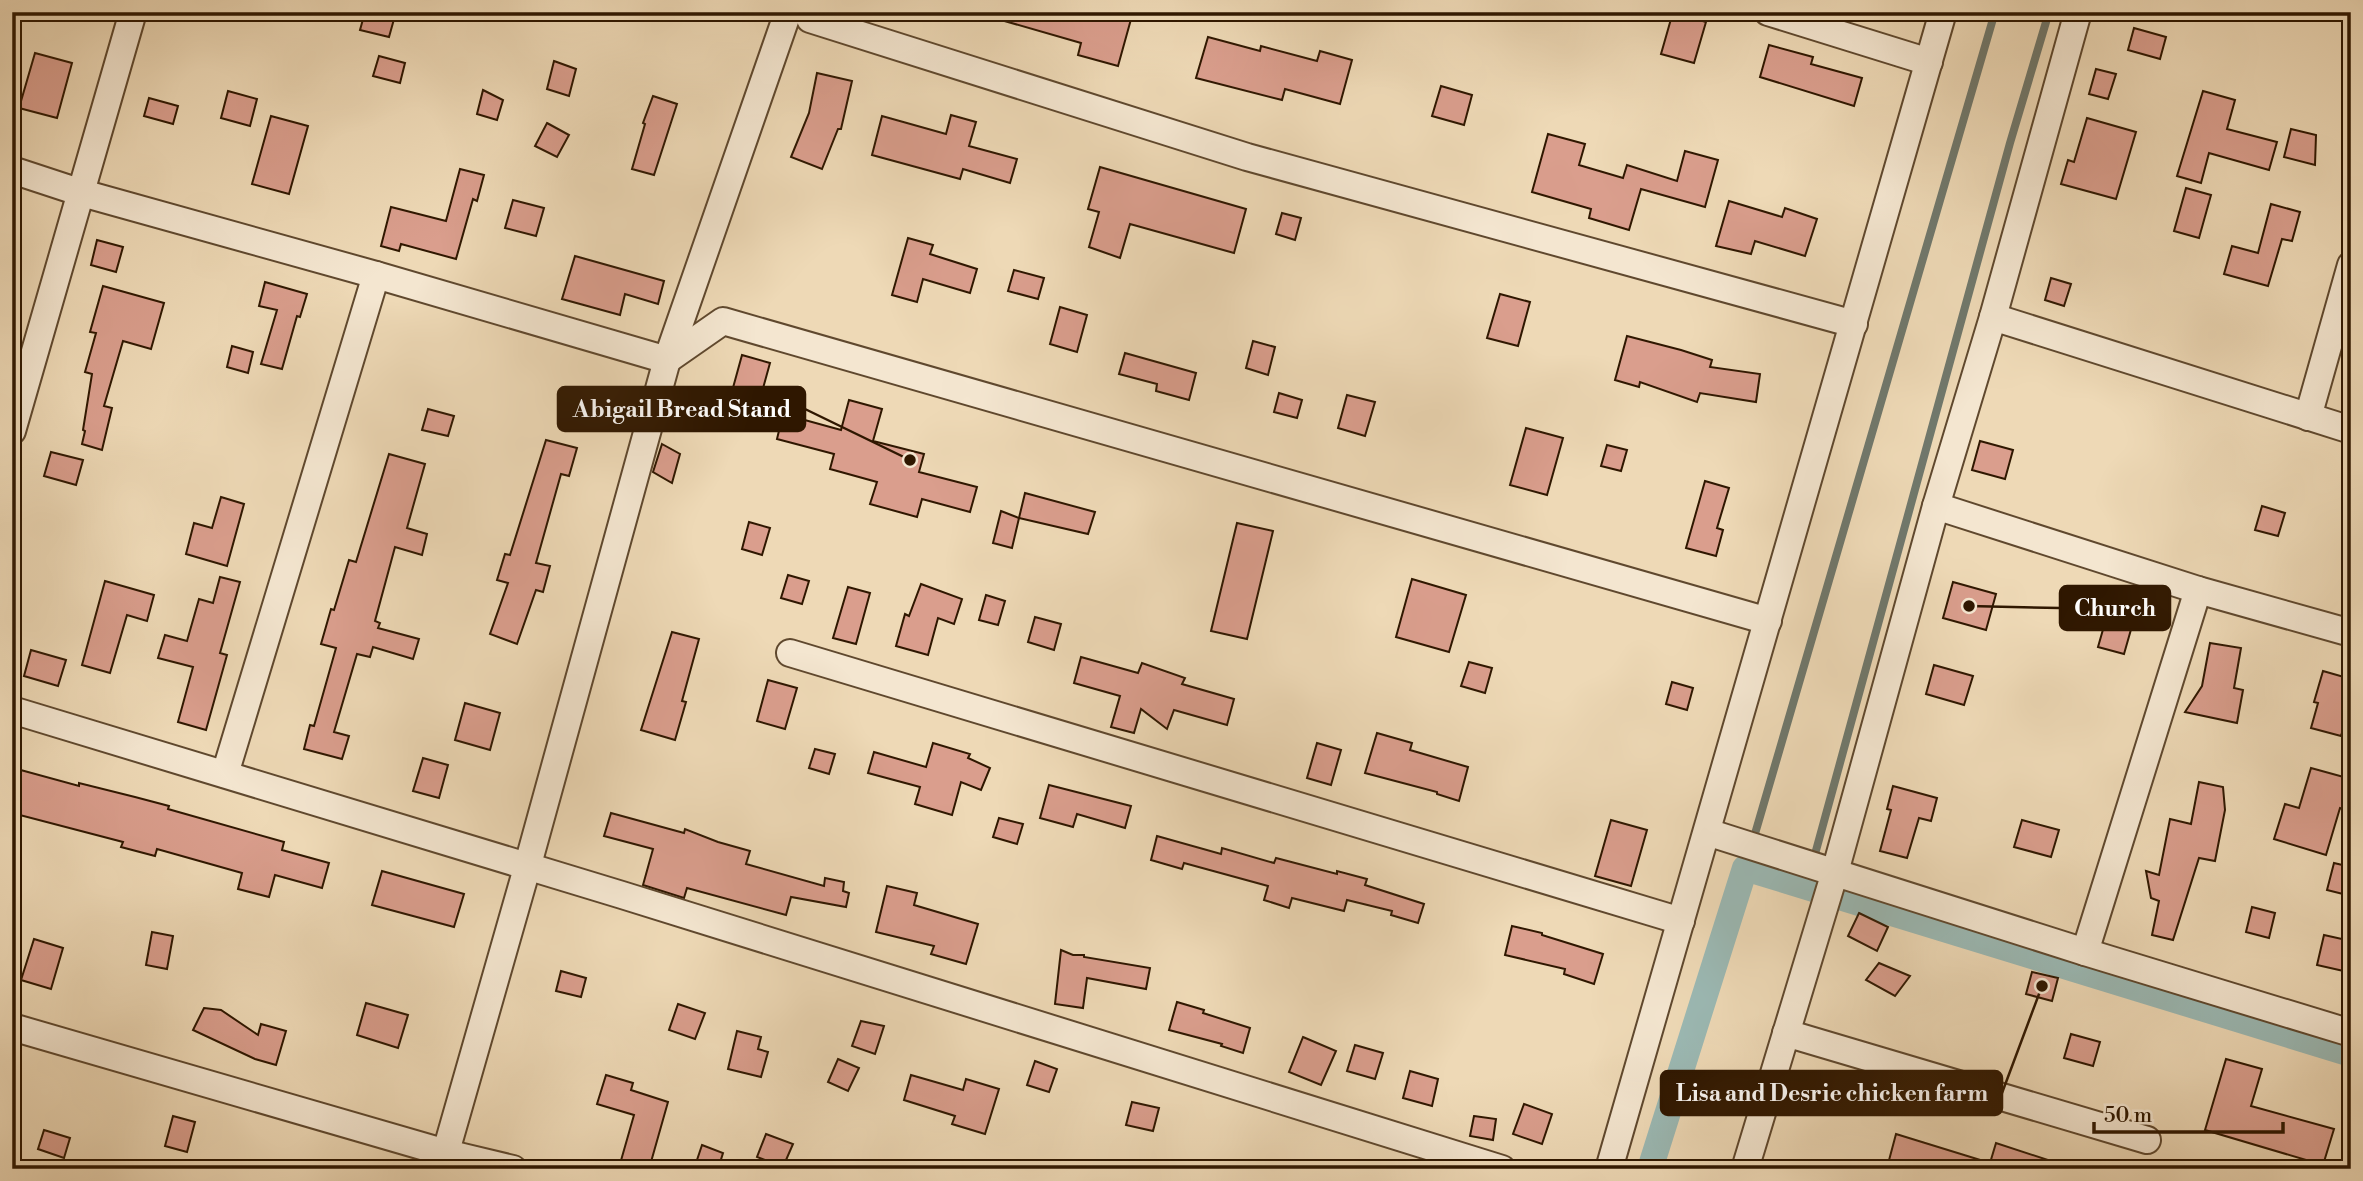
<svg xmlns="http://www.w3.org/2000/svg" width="2363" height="1181" font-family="'Libre Bodoni',serif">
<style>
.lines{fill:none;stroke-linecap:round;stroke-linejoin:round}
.stream{stroke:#70786c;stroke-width:8}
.canal{stroke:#9bb9b4;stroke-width:26}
.building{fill:#da9e8d;stroke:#2f1700;stroke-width:2}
.minor-casing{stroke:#5f482e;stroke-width:30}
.minor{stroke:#f4e6d0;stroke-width:26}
.leader{fill:none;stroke:#2f1700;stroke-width:2.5}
.callout-dot{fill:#2f1700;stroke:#f4e6d0;stroke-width:2.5}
.callout{fill:#2f1700;stroke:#2f1700;stroke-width:2.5}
.callout-label{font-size:23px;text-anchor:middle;font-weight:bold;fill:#fff}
</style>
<rect width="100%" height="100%" fill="#eed9b6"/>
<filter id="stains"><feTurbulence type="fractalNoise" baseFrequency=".00286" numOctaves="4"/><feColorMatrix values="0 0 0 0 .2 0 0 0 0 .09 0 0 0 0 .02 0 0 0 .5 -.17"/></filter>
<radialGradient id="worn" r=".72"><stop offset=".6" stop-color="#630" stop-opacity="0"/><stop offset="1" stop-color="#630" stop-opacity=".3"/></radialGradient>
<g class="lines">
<g class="stream">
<path d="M1745,868L1995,12"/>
<path d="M1806,887L2010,143L2049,12"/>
</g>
<path class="canal" d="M1650,1169L1745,868L2351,1054"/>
</g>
<g class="building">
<path d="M365,12H396L389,37L360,30Z"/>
<path d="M995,12H1133L1118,66L1078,55L1081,43L994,18Z"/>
<path d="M1673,12L1706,22L1694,63L1661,54Z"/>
<path d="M2134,28L2166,37L2160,59L2128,50Z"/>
<path d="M1208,37L1260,51L1261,46L1317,61L1320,51L1352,60L1340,104L1285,89L1282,100L1196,78Z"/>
<path d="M1769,45L1813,57L1811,64L1862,78L1854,106L1760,77Z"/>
<path d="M35,53L72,63L57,118L19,108Z"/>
<path d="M379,56L405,63L400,83L373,76Z"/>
<path d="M554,61L576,69L569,96L547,89Z"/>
<path d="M2096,69L2116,74L2108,99L2089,94Z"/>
<path d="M817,73L852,81L841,129H838L822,169L791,157L809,113Z"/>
<path d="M1441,86L1472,95L1464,125L1432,116Z"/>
<path d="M483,90L503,100L497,120L477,114Z"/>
<path d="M228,91L257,99L250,126L221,118Z"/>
<path d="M2203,91L2235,100L2227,129L2277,142L2269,170L2209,153L2201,183L2177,176Z"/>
<path d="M653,96L677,104L654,175L632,169L645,124L643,123Z"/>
<path d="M149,98L178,106L173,124L144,116Z"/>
<path d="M951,115L976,122L969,146L1017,159L1010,183L963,169L960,179L872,155L882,116L946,134Z"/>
<path d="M271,116L308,126L289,194L252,184Z"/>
<path d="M2087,118L2136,132L2116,199L2061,184L2068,160L2074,162Z"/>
<path d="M547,123L569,135L557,157L535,146Z"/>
<path d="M2291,129L2316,135L2315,165L2284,157Z"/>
<path d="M1548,134L1585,144L1579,165L1623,178L1627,165L1677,181L1685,151L1718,160L1705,207L1641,189L1629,230L1589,218L1591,209L1532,192Z"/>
<path d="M1100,167L1246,209L1234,253L1130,224L1120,258L1089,247L1099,212L1088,209Z"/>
<path d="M460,169L484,175L477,201L473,199L456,259L401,244L399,251L381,246L391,207L446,221Z"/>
<path d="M2186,188L2211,195L2199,238L2174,231Z"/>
<path d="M513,200L544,208L536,236L505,228Z"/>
<path d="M1729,201L1782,217L1785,208L1817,219L1805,256L1755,241L1751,254L1716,246Z"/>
<path d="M2271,204L2300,212L2292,241L2282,239L2268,286L2224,274L2232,246L2258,253Z"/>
<path d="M1282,213L1301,218L1295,240L1276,234Z"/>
<path d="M908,238L933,245L930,254L977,269L970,293L923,279L917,302L892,295Z"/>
<path d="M97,240L123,247L116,272L91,265Z"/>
<path d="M575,256L664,281L658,304L625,294L620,315L562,299Z"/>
<path d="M1014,270L1044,278L1038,299L1008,291Z"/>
<path d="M2051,278L2071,284L2064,306L2045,300Z"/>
<path d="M265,282L307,294L300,317L297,316L282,369L261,364L277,310L259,306Z"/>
<path d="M103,286L164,303L151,349L123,341L104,406L112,408L102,450L82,444L85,431L83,430L92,374L85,372L96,333L90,332Z"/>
<path d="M1500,294L1530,302L1518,346L1487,338Z"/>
<path d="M1060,307L1087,315L1077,352L1050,344Z"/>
<path d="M1627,336L1681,350L1712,360L1710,367L1760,374L1756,402L1700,393L1697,402L1640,382L1639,387L1615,380Z"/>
<path d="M1253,341L1275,347L1268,375L1246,368Z"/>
<path d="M232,346L253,352L248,373L227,367Z"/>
<path d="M1125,353L1196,373L1189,400L1156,391L1157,384L1119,374Z"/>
<path d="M742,355L770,363L759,403L731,395Z"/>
<path d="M1279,393L1302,400L1297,418L1274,412Z"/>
<path d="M1347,395L1375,402L1365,436L1338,428Z"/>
<path d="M849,400L882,409L873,441L924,454L919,472L977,487L970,512L922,499L917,517L870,504L877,482L830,469L834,454L777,439L783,414L841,430Z"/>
<path d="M428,409L454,416L448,436L422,430Z"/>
<path d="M1526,428L1563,438L1547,495L1510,485Z"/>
<path d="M546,440L577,448L569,476L561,474L536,563L550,566L543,592L536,590L517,644L490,634L508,583L497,580L505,554L510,555Z"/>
<path d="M1980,441L2013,450L2005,479L1972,470Z"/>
<path d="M662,444L680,454L672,483L653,472Z"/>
<path d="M1607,445L1627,450L1621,471L1601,466Z"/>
<path d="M51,452L83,460L76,485L44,476Z"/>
<path d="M389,454L425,464L407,528L427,534L422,555L395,547L375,621L380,623L378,628L419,639L413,659L373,647L370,657L357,654L334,732L349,736L342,759L304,749L310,725L314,726L336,648L321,644L331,609L334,610L349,560L356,562Z"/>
<path d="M1705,481L1729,488L1717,528L1723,530L1716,556L1686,548Z"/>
<path d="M1025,493L1095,512L1088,534L1019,518Z"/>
<path d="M221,497L244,504L227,566L186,554L194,523L212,528Z"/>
<path d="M2262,506L2285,513L2278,536L2255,530Z"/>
<path d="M1001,511L1019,518L1012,548L993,543Z"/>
<path d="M749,522L770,528L762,555L742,549Z"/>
<path d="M1237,523L1273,531L1247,639L1211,631Z"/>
<path d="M788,575L809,581L802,604L781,598Z"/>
<path d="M220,577L240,582L220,653L227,655L206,730L178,722L193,667L158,658L165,635L187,641L199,599L213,603Z"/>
<path d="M1412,579L1466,595L1449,652L1396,637Z"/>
<path d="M105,581L154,595L147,621L127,615L110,673L82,665Z"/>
<path d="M1953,582L1996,594L1986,630L1943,618Z"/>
<path d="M921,584L962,599L954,624L938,618L928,655L896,646L905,614L909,616Z"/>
<path d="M848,587L870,593L856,644L833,638Z"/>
<path d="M986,595L1005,601L998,625L979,620Z"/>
<path d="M1035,617L1061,624L1054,650L1028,642Z"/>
<path d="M2106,619L2132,626L2124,654L2098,647Z"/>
<path d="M672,632L699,639L682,701L686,702L675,740L641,730Z"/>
<path d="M2210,643L2241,648L2234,688L2243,690L2237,723L2185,712L2202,686Z"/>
<path d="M31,650L66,660L58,686L24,676Z"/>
<path d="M1081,657L1138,673L1142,663L1185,678L1182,684L1234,699L1227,725L1174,710L1167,729L1141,709L1134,733L1111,727L1120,696L1074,683Z"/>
<path d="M1469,662L1492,668L1485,693L1461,686Z"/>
<path d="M1934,665L1973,676L1964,705L1926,694Z"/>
<path d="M2323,671L2351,679V702L2341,736L2311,728L2318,703L2314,702Z"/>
<path d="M768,680L797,688L785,729L757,721Z"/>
<path d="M1672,682L1693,688L1687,710L1666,704Z"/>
<path d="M465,703L500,713L490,750L455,740Z"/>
<path d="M1377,733L1412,743L1410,750L1468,767L1459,801L1437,794V792L1365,773Z"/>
<path d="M933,743L970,754L968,758L990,768L981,790L961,782L952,815L915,804L920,787L868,773L874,752L926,767Z"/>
<path d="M1317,743L1341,750L1331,785L1307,778Z"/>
<path d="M815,749L835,754L829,774L809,768Z"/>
<path d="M423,758L448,765L439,798L413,791Z"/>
<path d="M2311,768L2351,779L2349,811L2340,808L2326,855L2274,839L2285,804L2299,808Z"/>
<path d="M17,769L79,786V783L135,797L169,806L168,809L284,842L282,850L329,863L322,888L275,875L269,897L238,889L242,873L157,849L155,856L121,847L123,842L12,813V787Z"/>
<path d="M2199,782L2223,787L2225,810L2215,861L2199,858L2173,940L2152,935L2159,901L2151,898L2146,871L2159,875L2170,819L2191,824Z"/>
<path d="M1049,785L1131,806L1125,828L1077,814L1073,827L1040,818Z"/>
<path d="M1893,786L1937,798L1931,821L1919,818L1907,858L1880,851L1891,810L1887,809Z"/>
<path d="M611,813L684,833L685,829L718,842L750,851L746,864L824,886L825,878L844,882L843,891L849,893L846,907L791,897L786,915L687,888L684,898L643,885L653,849L604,836Z"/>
<path d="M999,818L1023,824L1017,844L993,837Z"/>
<path d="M1611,820L1647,830L1631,886L1595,876Z"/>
<path d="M2022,820L2059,830L2051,857L2014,847Z"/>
<path d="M1157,836L1221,854L1222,848L1274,863L1276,858L1337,874V871L1367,879L1365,885L1424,904L1418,923L1391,915L1392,911L1347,900L1344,911L1292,898L1289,908L1264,900L1268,886L1184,863L1182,869L1151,860Z"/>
<path d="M2334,863L2351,867V896L2327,890Z"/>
<path d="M382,871L464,894L454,927L372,905Z"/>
<path d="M887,886L917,893L914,905L978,924L966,964L931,954L934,946L876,932Z"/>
<path d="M2252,907L2275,913L2269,938L2246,932Z"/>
<path d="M1859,913L1888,927L1877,951L1848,936Z"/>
<path d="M1512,926L1542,933V935L1603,954L1594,984L1564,974L1565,969L1505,955Z"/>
<path d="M152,932L173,936L167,969L146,965Z"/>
<path d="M2324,935L2351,941L2348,972L2317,965Z"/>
<path d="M34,939L63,948L51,989L21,980Z"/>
<path d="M1061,950L1073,955H1084V957L1150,968L1146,989L1087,978L1083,1008L1055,1004Z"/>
<path d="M1879,963L1910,976L1895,996L1866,980Z"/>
<path d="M561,971L586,978L581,997L556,991Z"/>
<path d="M2032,972L2058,978L2052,1001L2026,994Z"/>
<path d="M1177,1002L1204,1010L1203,1013L1250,1028L1243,1053L1221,1046L1222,1044L1169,1030Z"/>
<path d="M366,1003L408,1015L398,1048L357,1035Z"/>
<path d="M678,1004L705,1013L695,1039L669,1030Z"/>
<path d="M204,1008L221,1010L258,1035L261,1024L286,1031L276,1065L255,1059L193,1030Z"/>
<path d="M861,1021L884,1026L875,1054L852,1046Z"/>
<path d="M737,1031L761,1037L758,1049L768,1052L761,1077L728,1069Z"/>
<path d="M2071,1034L2100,1042L2093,1066L2064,1058Z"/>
<path d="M1303,1037L1336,1051L1321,1085L1289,1072Z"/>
<path d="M1355,1045L1383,1053L1375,1079L1347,1071Z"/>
<path d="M838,1059L859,1068L848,1091L828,1082Z"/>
<path d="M2226,1059L2262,1069L2251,1106L2334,1129L2323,1165L2205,1130Z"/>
<path d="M1035,1061L1057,1069L1049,1092L1027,1085Z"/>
<path d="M1410,1071L1438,1079L1432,1106L1403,1098Z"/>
<path d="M606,1075L633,1083L631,1090L668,1102L649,1169H637L620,1164L634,1115L597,1104Z"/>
<path d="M911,1075L963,1090L966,1079L999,1089L985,1134L952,1124L955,1116L904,1100Z"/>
<path d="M1132,1102L1159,1108L1153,1131L1126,1125Z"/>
<path d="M1524,1104L1552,1114L1542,1144L1513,1134Z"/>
<path d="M173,1116L195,1122L187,1152L165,1146Z"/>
<path d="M1474,1116L1496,1119L1493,1140L1470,1136Z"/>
<path d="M44,1130L70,1138L64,1158L38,1149Z"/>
<path d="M766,1134L793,1144L783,1167L757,1157Z"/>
<path d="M1896,1134L1990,1163L1996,1143L2063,1165L2062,1169H1905L1888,1164Z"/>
<path d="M702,1145L723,1153L718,1169H694Z"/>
</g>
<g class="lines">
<defs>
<g id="minor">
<path d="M807,12L810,19L1247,157L1854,324"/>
<path d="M1768,12L1929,62"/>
<path d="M12,170L82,193L376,275L667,360L723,321L1768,621"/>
<path d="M1993,317L2351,430"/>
<path d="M2308,417L2351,265"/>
<path d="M12,431L133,12"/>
<path d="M1936,506L2198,590L2351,633"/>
<path d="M790,653L1681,921"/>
<path d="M12,710L622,895L1502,1169"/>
<path d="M225,774L376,275"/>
<path d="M1707,832L2085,952L2351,1033"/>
<path d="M2085,952L2198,590"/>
<path d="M12,1027L446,1153L513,1169"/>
<path d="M1786,1033L2147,1140"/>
<path d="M441,1169L527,868L667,360L788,12"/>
<path d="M1609,1169L1943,12"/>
<path d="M1745,1169L1835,872L1936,506L1993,317L2078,12"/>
</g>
</defs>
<use href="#minor" class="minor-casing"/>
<use href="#minor" class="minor"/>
</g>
<path class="leader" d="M910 460L805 409M1969 606L2060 608M2042 986L2002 1093"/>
<g class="callout-dot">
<circle cx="910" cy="460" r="7"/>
<circle cx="1969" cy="606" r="7"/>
<circle cx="2042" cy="986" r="7"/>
</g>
<g class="callout">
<rect x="558" y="387" width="247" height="44" rx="7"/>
<rect x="2060" y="586" width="110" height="44" rx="7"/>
<rect x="1661" y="1071" width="341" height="44" rx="7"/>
</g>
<g class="callout-label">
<text x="682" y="417">Abigail Bread Stand</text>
<text x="2115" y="616">Church</text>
<text x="1832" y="1101">Lisa and Desrie chicken farm</text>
</g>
<rect width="2363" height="1181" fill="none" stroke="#eed9b6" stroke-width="42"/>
<rect x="14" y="14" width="2335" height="1153" fill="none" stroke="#2f1700" stroke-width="3.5"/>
<rect x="21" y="21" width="2321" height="1139" fill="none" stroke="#2f1700" stroke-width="2"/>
<path d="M2094 1122v10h189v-10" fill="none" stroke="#2f1700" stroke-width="3.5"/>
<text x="2104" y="1122" font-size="21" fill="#2f1700" stroke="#f4e6d0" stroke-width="5" paint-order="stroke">50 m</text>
<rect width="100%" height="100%" filter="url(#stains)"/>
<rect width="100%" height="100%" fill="url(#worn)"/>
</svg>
